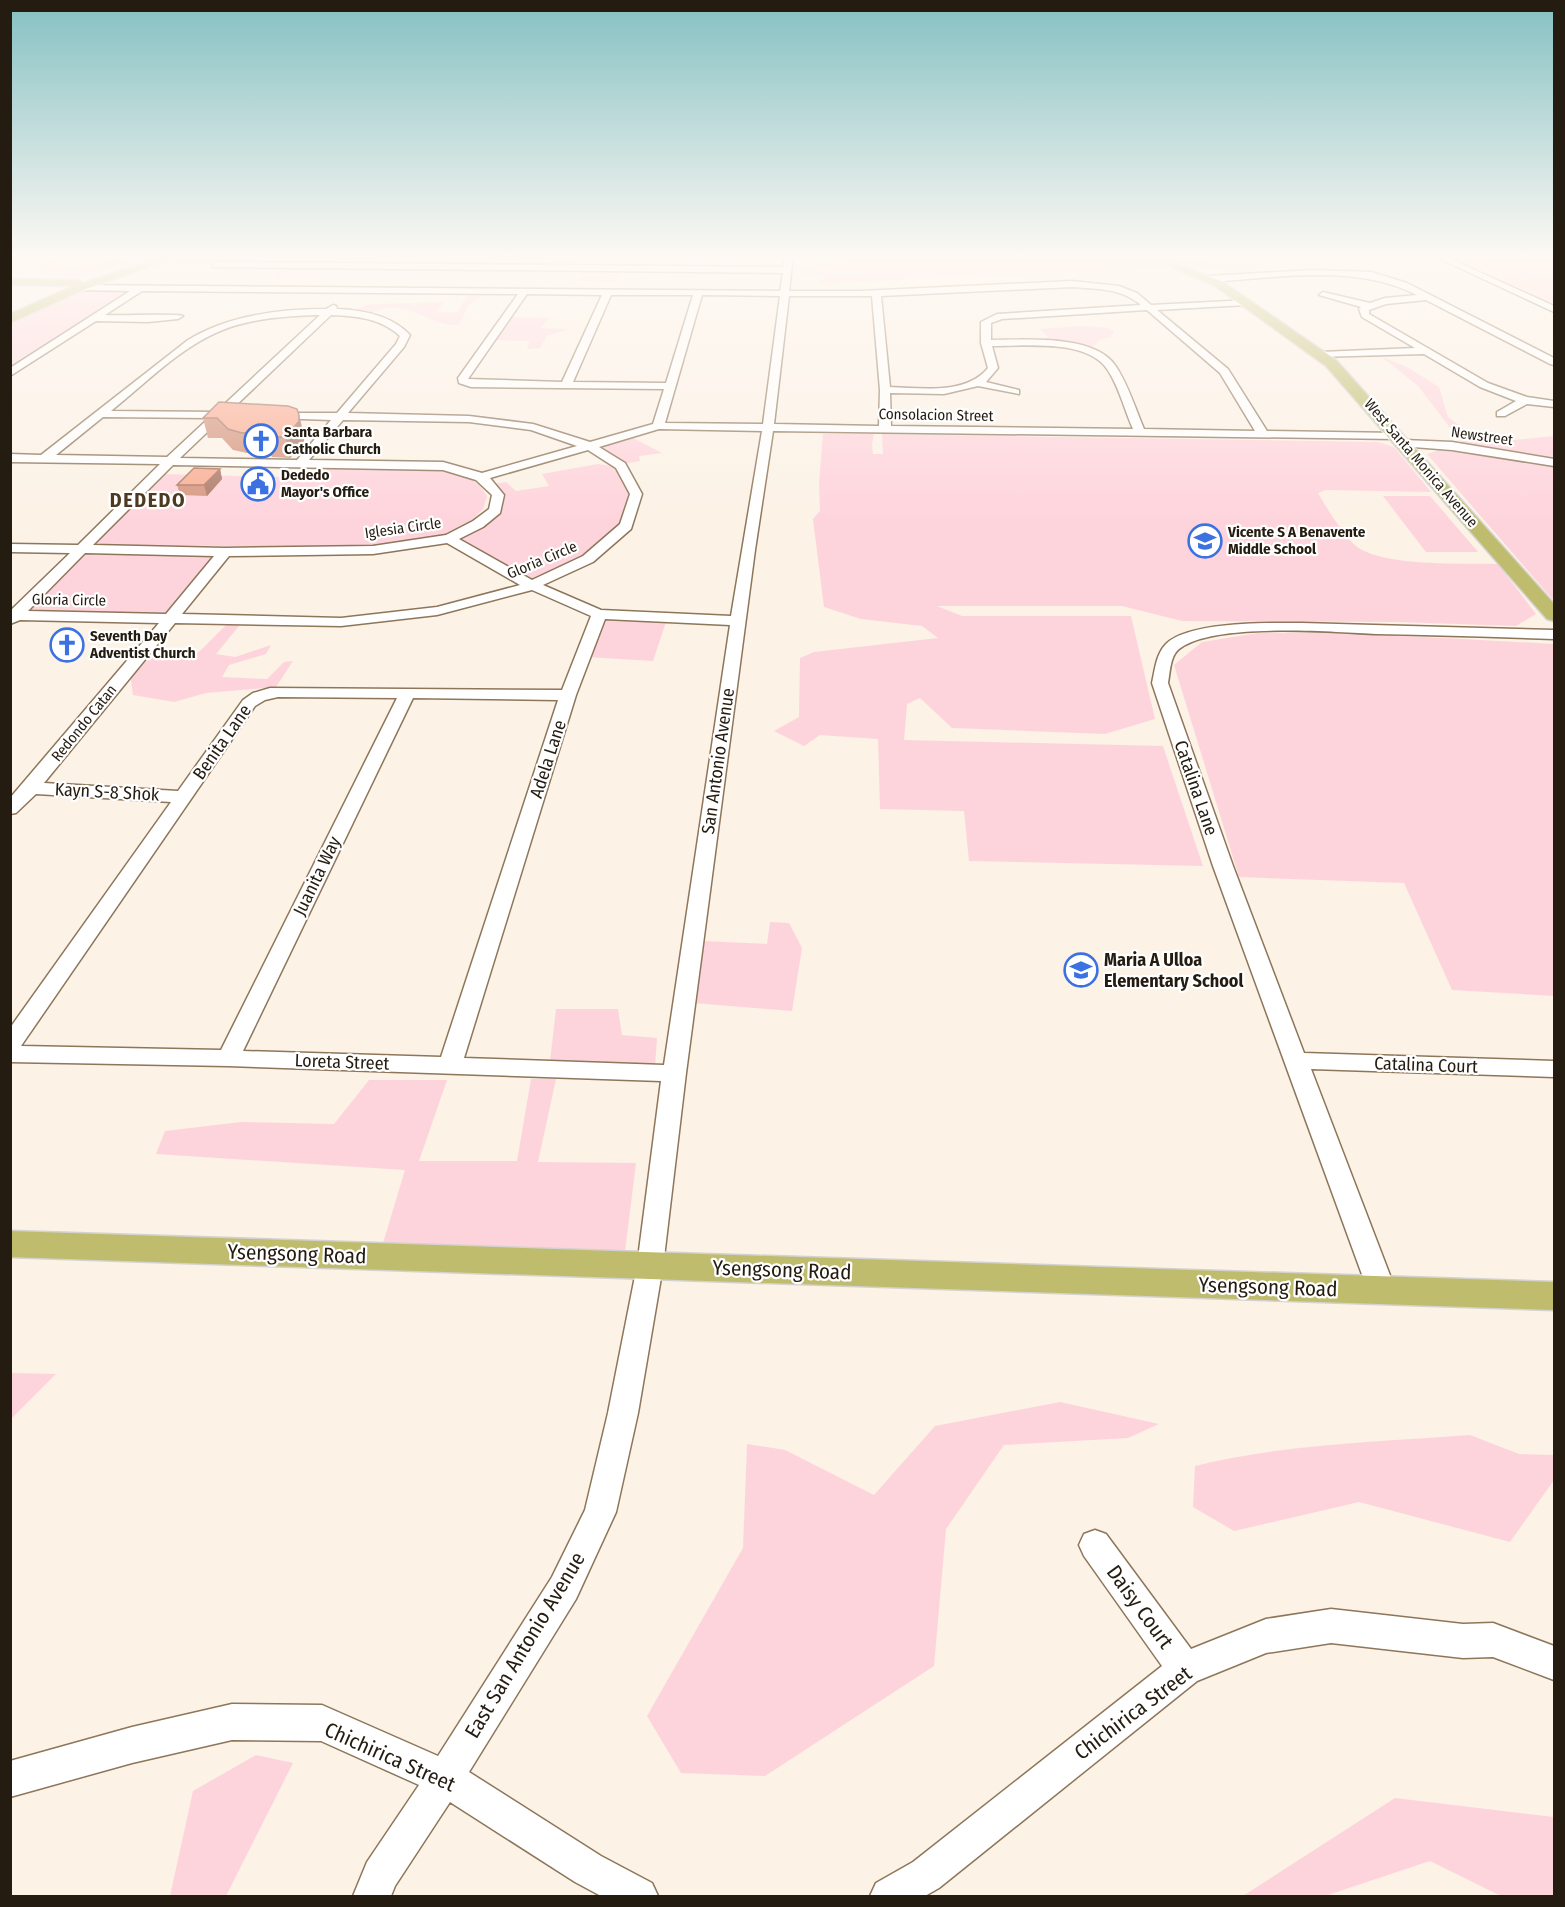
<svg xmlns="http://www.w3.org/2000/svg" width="1565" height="1907" font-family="'Fira Sans Condensed',sans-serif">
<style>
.green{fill:#fed4dc}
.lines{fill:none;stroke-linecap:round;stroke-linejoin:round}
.minor-casing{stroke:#8d765a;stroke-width:3}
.major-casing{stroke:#d3d2cf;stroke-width:3}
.minor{fill:#fff;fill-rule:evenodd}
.major{fill:#bfbc6e;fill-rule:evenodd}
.wall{fill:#d69680}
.shaded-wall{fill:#ae7a68}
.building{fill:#f9ae95;stroke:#ae7a68;stroke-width:1.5}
.labels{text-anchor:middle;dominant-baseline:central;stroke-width:4.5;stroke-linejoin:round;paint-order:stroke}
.far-street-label{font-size:15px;fill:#241c10;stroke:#fff}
.far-poi-label{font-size:15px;font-weight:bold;fill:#241c10;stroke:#fff;text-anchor:start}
.street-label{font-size:18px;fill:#241c10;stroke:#fff}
.poi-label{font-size:18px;font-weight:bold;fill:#241c10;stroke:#fff;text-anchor:start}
.far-district-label{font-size:20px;font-weight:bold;letter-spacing:1.5px;fill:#4e3a20;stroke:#fff}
.near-street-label{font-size:21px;fill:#241c10;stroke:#fff}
</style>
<rect width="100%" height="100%" fill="#fcf2e6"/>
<g class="green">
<path d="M56,256H84H70L57,261L59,267C90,269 118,256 150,256L70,279H67L70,275H63L65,273L63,272L41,273Z"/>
<path d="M182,256H265L255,264L190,265L160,261Z"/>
<path d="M417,256H492L487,266H425L433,257H415Z"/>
<path d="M850,256H1135L1167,267C1054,274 940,276 826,285L819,282L825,277L802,274L794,268L849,264Z"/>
<path d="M1379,256H1431L1194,268L1174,261L1255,264Z"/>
<path d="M1446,256H1554V305Z"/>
<path d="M282,268H323L309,279L271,278Z"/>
<path d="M584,272H621L616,282L577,281Z"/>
<path d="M102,289H132L11,368V323L60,297Z"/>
<path d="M468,294H485L469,305L459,325C432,326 417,307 390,308C372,309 376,318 353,311L369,304L444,302L437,312H457Z"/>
<path d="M510,317L550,318L540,328L569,329L547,336L540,348L527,349L530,341L495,340Z"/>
<path d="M1085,326L1108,328L1114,332L1111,337L1099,340C1090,357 1065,346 1049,344L1047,336L1039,329Z"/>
<path d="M1382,357L1407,367L1439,387L1448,417L1478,439L1513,440L1554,436V601L1427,454L1462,443L1418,386Z"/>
<path d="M823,434H874L872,444L873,454H883L882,434L1378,442L1394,447L1431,492L1326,490L1318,493C1326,507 1344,536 1356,546C1383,567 1462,563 1498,564L1536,614L1516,626L1398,622L1182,621L1122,606H937L962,616H1131L1155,719L1105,734L952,728L920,698L907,704L904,740L1163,746L1203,866L969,861L964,811L880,809L878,739L820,735L804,746L774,731L799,717L800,658L814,652L938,638L922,626L861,619L824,607L813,519L820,511L819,484Z"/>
<path d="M631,437L662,453L639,456L640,461L624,464L598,446Z"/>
<path d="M598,464L617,467L633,495L622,526L586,558L530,582L453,539L498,510L494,484L506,482L516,491L549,486L542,474Z"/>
<path d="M330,465C363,466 457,463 479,485C482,488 485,493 487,496L483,509L468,524L442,537L372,547L99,545L95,542L163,474L317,478Z"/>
<path d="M1383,496H1430L1478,552H1426Z"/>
<path d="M91,553L215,556L166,615L31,612L30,605L81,556Z"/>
<path d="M603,618L666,622L653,661L586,657Z"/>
<path d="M243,621L216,654L235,657L271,645L266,654L229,665L222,677L267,679L284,662L293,661L276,687L206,693L174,702L133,695L130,673L154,656L186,658L200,651L228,623Z"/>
<path d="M1258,633H1352L1554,644V996L1452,990L1404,883L1239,877L1174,665L1202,642Z"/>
<path d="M770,922L789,923L802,948L792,1011L693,1003L703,941L767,944Z"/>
<path d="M556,1009H618L622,1035L657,1038L655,1067L550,1062Z"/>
<path d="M531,1079H556L538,1162L636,1163L625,1251L383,1243L405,1170L156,1154L165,1131L241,1122L334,1124L369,1080H447L419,1161H517Z"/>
<path d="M11,1373L56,1374L11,1419L10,1373Z"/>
<path d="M1060,1402L1159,1424L1128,1438L1004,1445L946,1529L934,1666L765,1776L681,1773L647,1716L743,1548L747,1444L785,1450L874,1495L935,1426Z"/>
<path d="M1470,1435L1519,1454L1554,1455V1480L1510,1542L1359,1502L1234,1531L1193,1507L1195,1466C1284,1444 1378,1442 1470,1435Z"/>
<path d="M256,1755L293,1763L226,1896H170L193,1791Z"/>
<path d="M1395,1798L1554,1817V1896H1501L1430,1861L1325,1896H1243Z"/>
</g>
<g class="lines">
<defs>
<g id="minor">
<path d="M785,256H793L789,291H860L1072,281L1119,286L1137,293L1151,305L1249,300L1251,302L1246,305L1157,310L1228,369L1267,431L1397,433L1403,436L1397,439L773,431L755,550L686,1073L663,1266L638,1413L616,1512L576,1599L469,1772L601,1856L652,1883L658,1896H601L575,1882L450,1802L395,1886L391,1896H353L367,1862L419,1785L321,1741L232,1740L132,1763L10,1797V1761L132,1727L232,1704L322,1705L438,1756L552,1577L585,1510L608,1413L637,1266L661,1081L228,1066L10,1062V1028L171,802L36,794L16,813L10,814V798L159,623L20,620L10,624V611L70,553L10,552V544L78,545L160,464L10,462V454L41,455L188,340C229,315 279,309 326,309L333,305L336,306L337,309C363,310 391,315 410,335L404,347L348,413L469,416L533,424L590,442L653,424L664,389L471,387L459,383L458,378L518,294L142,291L105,315C117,316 178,313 183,316L178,319L148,322L96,321L10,376V368L130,291L76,290L75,288L79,285L780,291L783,273L213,267V263L216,262L783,267ZM1072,287C1097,289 1121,288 1141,305L997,314L981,322V343L988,368C966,395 922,388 890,387L881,296ZM527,294L602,295L562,382L468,379ZM611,295H693L666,383L573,382ZM702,295L780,296L763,424L665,423ZM789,296H872L880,390L879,426L774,424ZM1147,310L1220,373L1255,431L1144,429C1135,408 1128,384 1115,365C1093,334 1025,340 991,340V323L1002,319ZM320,315L216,412L111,411C145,384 179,348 220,331C251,318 287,316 320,315ZM331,315C357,316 380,318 400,336L396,344L337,413H268V417L272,418L331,420L297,460L180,458L222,418L236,417V413L229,412ZM992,346C1023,346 1087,339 1107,369C1119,386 1124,409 1133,429L891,426L890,393L944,394L978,386L1019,394V390L986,382L998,368ZM103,417L209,418L167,457L56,455ZM343,420L469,422L531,430L577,446L482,473L443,462L309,460ZM659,429L762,431L731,616L601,610L543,585L593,562L631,529L642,494L625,463L599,447ZM588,450L616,468L630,494L620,524L583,556L532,580L459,539L483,527L500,513L504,495L490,478ZM173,465L443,470L476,480L492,495L489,509L473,521L446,535L373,546L225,548L93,545ZM447,543L520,585L437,607L341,618L182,614L229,556L373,554ZM85,553L214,556L166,614L28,611ZM532,590L591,616L562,690L270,688L253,693L243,700L178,791L44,783L175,623L341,626L437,615ZM605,619L730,625L664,1065L464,1058L576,695ZM278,697L397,698L221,1050L21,1046L255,706L265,700ZM413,698L558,700L441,1057L243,1051Z"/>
<path d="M1434,256H1444L1554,306V312Z"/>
<path d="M1311,270L1371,272L1407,283L1554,358V365L1550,364L1426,300L1386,304L1369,310V314L1488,383L1527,397L1554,401V407L1527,404L1505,416H1497V412L1516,401L1480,387L1424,354L1317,357V353L1321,352L1415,348L1362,317L1359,309L1361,307L1319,295L1323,292L1370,303L1385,298L1417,295C1354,263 1277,278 1209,282L1205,279L1209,276Z"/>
<path d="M1404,440L1452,442L1554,459V466L1452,450L1400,446V442Z"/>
<path d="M1302,623L1554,630V639C1495,637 1436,635 1376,634C1332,632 1213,622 1179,649C1170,656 1170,673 1168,683L1233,866L1304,1053L1554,1061V1077L1311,1069L1396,1291L1392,1299L1382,1302L1372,1299L1368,1291L1213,866L1152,683C1155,670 1156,654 1166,644C1189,621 1270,623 1302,623Z"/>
<path d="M1095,1530L1106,1534L1191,1649L1266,1619L1331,1609L1463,1624L1493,1623L1554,1646V1680L1493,1657L1463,1658L1331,1643L1266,1653L1197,1681L939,1888L925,1896H870L876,1883L913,1862L1162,1666L1084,1556L1079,1545L1084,1534Z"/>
</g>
<g id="major">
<path d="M166,256H180L83,290L10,323V314L73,286L10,285V279L78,280L83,283Z"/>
<path d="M1145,256H1158L1223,282L1336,360L1554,604V621L1547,619L1326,366L1215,286Z"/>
<path d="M10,1231L1554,1282V1310L10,1257Z"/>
</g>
</defs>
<use href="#minor" class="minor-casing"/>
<use href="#major" class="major-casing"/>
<use href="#minor" class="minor"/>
<use href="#major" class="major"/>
</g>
<g class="wall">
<path d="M219,402L304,435V441L290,458L272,457L269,452L247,453L233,450L222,438H208L203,418Z"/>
<path d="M220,469L222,479L207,496L180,495L177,485Z"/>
</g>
<g class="shaded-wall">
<path d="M299,415L304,435V441L290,458L286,437Z"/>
<path d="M220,469L222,479L207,496L204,485Z"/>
</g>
<g class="building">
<path d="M219,402L288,406L297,409L299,415V421L286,437H267L265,431L242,433L228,429L217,418H203Z"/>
<path d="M194,468L220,469L204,485H177Z"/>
</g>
<linearGradient id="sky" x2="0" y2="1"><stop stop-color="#85c0c2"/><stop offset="0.49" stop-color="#fef9f4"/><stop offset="1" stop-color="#fef9f4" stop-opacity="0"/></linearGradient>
<rect width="1565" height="523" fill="url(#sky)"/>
<defs>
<symbol id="church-ring" viewBox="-11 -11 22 22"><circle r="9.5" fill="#fff" stroke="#3b71e0" stroke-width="1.5"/><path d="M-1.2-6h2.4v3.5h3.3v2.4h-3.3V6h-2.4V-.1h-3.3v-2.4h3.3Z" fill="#3b71e0"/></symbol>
<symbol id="civic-ring" viewBox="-11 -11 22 22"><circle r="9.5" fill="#fff" stroke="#3b71e0" stroke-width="1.5"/><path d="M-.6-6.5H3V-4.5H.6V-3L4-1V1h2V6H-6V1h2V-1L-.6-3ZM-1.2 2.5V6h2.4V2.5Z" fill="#3b71e0"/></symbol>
<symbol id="school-ring" viewBox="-11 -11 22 22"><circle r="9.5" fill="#fff" stroke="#3b71e0" stroke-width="1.5"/><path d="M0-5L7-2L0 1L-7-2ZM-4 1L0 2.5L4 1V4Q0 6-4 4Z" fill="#3b71e0"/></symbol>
</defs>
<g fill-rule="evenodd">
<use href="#church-ring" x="242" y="422" width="38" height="38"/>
<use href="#civic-ring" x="239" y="465" width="38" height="38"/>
<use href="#school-ring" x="1186" y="522" width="38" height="38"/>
<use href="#church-ring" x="48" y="626" width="38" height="38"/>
<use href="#school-ring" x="1062" y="951" width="38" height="38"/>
</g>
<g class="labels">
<g class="far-street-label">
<text transform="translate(936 415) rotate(1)">Consolacion Street</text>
<text transform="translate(1482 436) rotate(8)">Newstreet</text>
<text transform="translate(1421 463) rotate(49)">West Santa Monica Avenue</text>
<text transform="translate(403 528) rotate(-8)">Iglesia Circle</text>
<text transform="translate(542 560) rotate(-23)">Gloria Circle</text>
<text transform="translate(69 600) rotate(1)">Gloria Circle</text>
<text transform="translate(84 723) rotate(-51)">Redondo Catan</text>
</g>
<g class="far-poi-label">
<text x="284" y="432">Santa Barbara<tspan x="284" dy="17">Catholic Church</tspan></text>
<text x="281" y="475">Dededo<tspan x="281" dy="17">Mayor's Office</tspan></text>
<text x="1228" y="532">Vicente S A Benavente<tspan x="1228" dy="17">Middle School</tspan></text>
<text x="90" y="636">Seventh Day<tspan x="90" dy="17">Adventist Church</tspan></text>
</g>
<g class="street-label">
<text transform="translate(222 742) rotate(-55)">Benita Lane</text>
<text transform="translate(548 759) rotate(-72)">Adela Lane</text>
<text transform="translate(718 761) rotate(-82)">San Antonio Avenue</text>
<text transform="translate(1196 788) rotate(71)">Catalina Lane</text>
<text transform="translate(107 792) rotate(3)">Kayn S-8 Shok</text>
<text transform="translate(317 876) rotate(-64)">Juanita Way</text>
<text transform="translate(342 1062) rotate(2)">Loreta Street</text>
<text transform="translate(1426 1065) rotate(2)">Catalina Court</text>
</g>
<g class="poi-label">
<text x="1104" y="960">Maria A Ulloa<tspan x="1104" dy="21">Elementary School</tspan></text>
</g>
<g class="far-district-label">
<text x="148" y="500">DEDEDO</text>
</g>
<g class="near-street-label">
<text transform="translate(297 1254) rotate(2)">Ysengsong Road</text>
<text transform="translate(782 1270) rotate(2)">Ysengsong Road</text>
<text transform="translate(1268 1287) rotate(2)">Ysengsong Road</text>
<text transform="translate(1140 1607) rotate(54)">Daisy Court</text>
<text transform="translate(525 1645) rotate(-59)">East San Antonio Avenue</text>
<text transform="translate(1133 1713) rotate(-37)">Chichirica Street</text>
<text transform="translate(390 1757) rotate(24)">Chichirica Street</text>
</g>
</g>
<rect width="1565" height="1907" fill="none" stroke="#241c10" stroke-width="24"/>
</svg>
